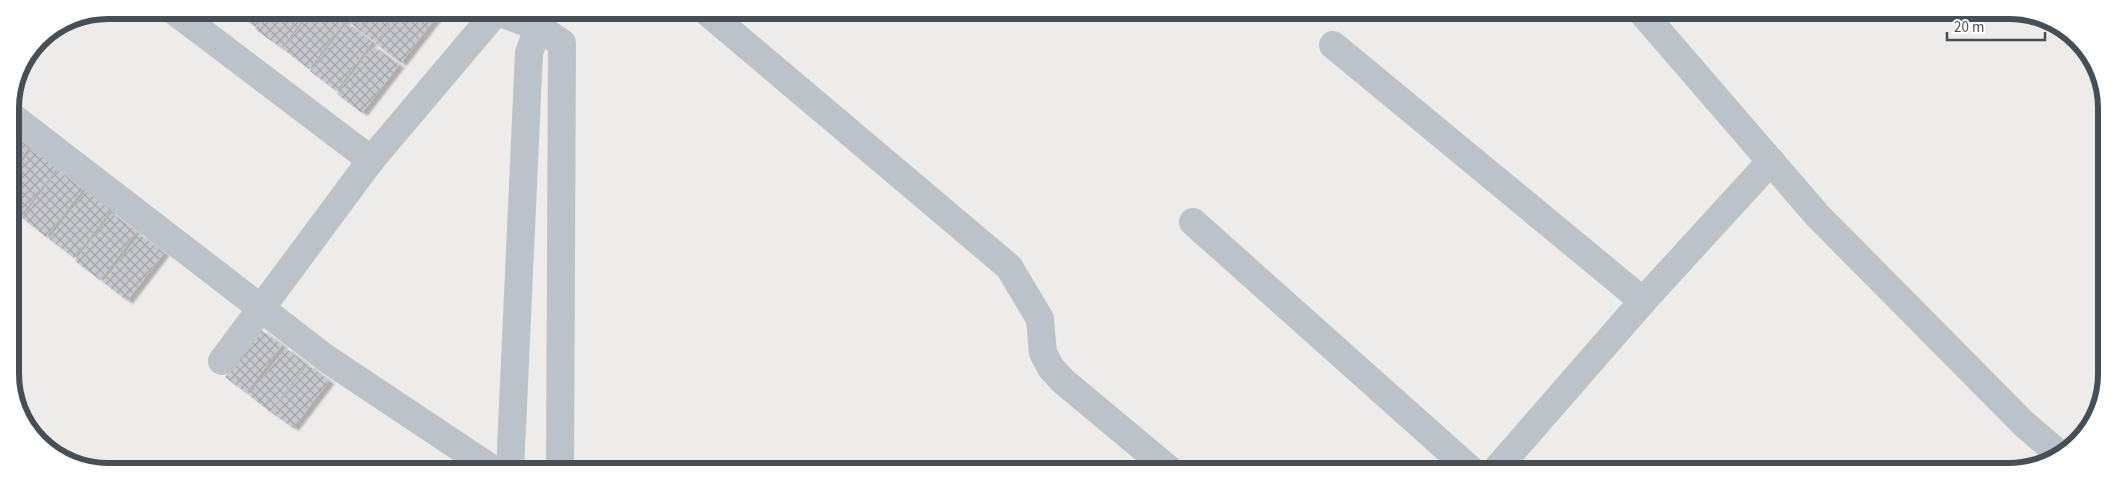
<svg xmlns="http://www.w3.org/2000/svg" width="2117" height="482" font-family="'Source Sans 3',sans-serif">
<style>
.building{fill:url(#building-cross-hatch);filter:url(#shadow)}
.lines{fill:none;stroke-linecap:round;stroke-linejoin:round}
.minor{stroke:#bbc3c9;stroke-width:28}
.rim{fill:none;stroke:#464e56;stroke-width:6}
</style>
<defs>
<pattern id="building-cross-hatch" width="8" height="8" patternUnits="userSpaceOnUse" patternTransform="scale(1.25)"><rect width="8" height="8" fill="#c7c8ce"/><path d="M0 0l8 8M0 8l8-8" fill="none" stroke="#a3a5aa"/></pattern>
<filter id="shadow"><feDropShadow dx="5.5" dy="3" stdDeviation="1" flood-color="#0004"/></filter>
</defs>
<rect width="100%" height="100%" fill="#eeebeb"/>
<g class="building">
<path d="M233,10H268L255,27Z"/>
<path d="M270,10H310L281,48L255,29Z"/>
<path d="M313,10H332L346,20L309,69L283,49Z"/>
<path d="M337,10H356L349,19Z"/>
<path d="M359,10H400L375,42L350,23Z"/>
<path d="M401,10H432L438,15L401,63L376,44Z"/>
<path d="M347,23L372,42L336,91L310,71Z"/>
<path d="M373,46L399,65L362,113L337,94Z"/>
<path d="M10,133L29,147L11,172Z"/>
<path d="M32,149L57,168L20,216L11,209V178Z"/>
<path d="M58,170L83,189L46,237L22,218Z"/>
<path d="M86,191L111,210L74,258L49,239Z"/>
<path d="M112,213L137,232L100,280L75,261Z"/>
<path d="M140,234L164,253L127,301L103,282Z"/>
<path d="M261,330L282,345L246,393L225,377Z"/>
<path d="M286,348L306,364L270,412L249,395Z"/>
<path d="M308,365L329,381L293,428L271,412Z"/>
</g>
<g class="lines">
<g class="minor">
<path d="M173,10L371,160"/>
<path d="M493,10L538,27L529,53L510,471"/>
<path d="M706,11L1009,267L1040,319L1043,353L1051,368L1063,381L1171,471"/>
<path d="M1641,11L1817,215L2024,424L2059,454"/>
<path d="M545,12L538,27L562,43L560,471"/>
<path d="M1333,45L1643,301"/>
<path d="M10,115L327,359L495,471"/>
<path d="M1193,222L1472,471"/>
<path d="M222,361L371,160L496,12"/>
<path d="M1495,471L1643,301L1771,161"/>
</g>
</g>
<path d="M0 0H2117V482H0ZM108 19H2009A89 89 0 0 1 2098 108V374A89 89 0 0 1 2009 463H108A89 89 0 0 1 19 374V108A89 89 0 0 1 108 19Z" fill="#fff" fill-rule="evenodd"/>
<path class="rim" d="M108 19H2009A89 89 0 0 1 2098 108V374A89 89 0 0 1 2009 463H108A89 89 0 0 1 19 374V108A89 89 0 0 1 108 19Z"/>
<path d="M1947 32v8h98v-8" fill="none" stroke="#464e56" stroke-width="2.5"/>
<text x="1954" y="32" font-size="15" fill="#464e56" stroke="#ffffff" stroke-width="4" paint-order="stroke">20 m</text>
</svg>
